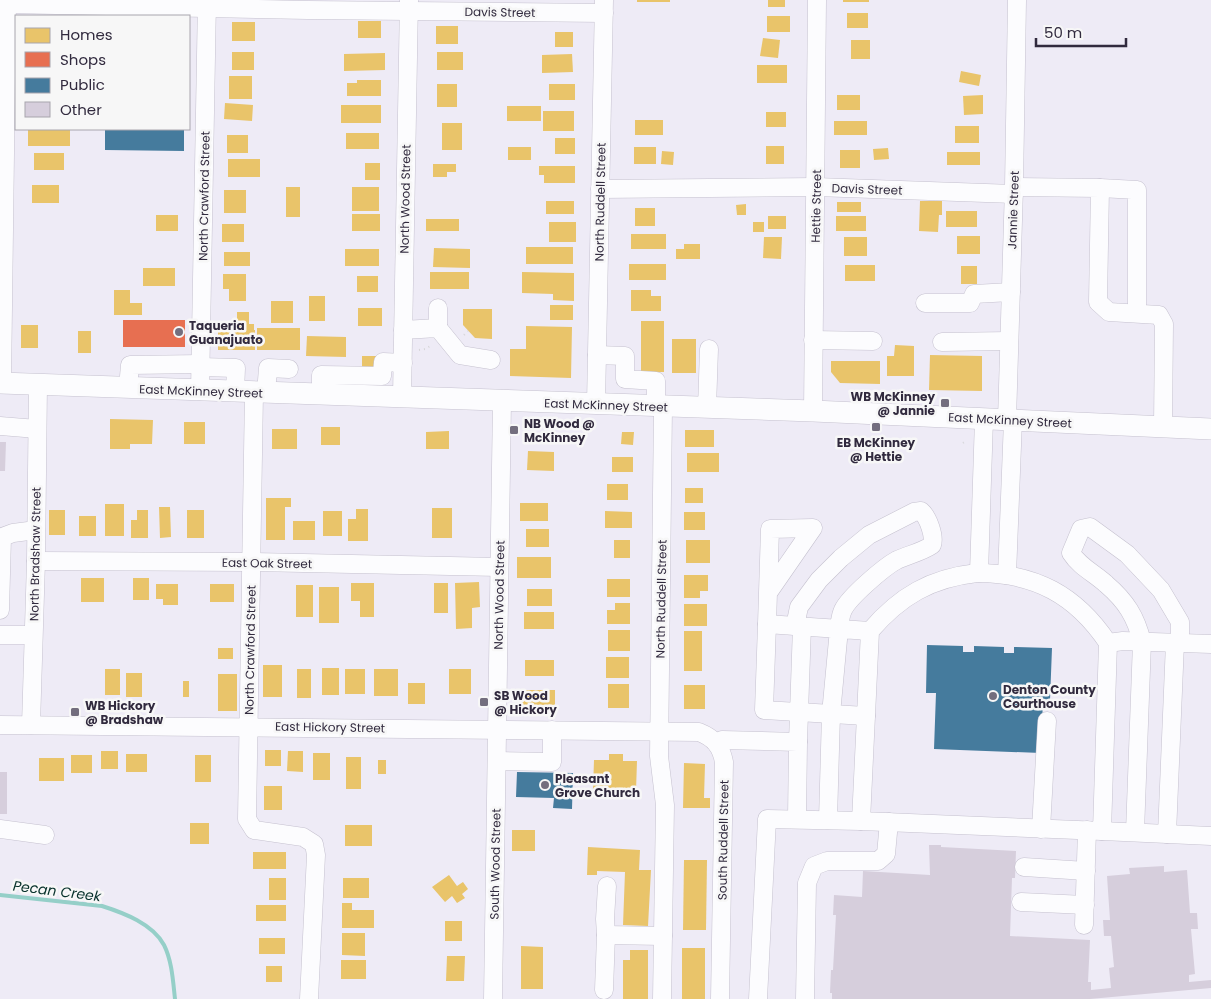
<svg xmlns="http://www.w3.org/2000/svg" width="1211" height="999" font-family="Poppins,sans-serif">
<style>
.homes{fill:#e9c46a}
.shops{fill:#e76f51}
.public{fill:#457b9d}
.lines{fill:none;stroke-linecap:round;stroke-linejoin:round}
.stream{stroke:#95cfc8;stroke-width:4}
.building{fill:#d6cedc}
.minor-casing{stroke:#c5c1cf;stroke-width:19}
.major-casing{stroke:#c5c1cf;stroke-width:22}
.path{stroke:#d6d6d9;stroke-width:2;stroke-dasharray:1 4;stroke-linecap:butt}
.minor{stroke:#fcfcfe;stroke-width:18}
.major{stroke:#fcfcfe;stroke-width:21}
.poi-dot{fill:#736e7e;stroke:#f7f7f7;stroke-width:2}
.labels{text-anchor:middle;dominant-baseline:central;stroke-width:5;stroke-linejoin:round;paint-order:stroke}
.street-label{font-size:12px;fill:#312a3e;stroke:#f7f7f7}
.poi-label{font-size:12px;font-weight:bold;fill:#312a3e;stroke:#f7f7f7;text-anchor:start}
.water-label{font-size:14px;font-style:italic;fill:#07312b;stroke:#f7f7f7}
</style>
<rect width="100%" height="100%" fill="#eeebf6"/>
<g class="homes">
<rect x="637" y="0" width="33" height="2"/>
<rect x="768" y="0" width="17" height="7"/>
<rect x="843" y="0" width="26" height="2"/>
<rect x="847" y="13" width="21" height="15"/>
<rect x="767" y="16" width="23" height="16"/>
<rect x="358" y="21" width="23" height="17"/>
<rect x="232" y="22" width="23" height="19"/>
<rect x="436" y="26" width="22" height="18"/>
<rect x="555" y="32" width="18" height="15"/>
<path d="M763,38L780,40L778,58L760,56Z"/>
<rect x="851" y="40" width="19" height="19"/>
<rect x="232" y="52" width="22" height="18"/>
<rect x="437" y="52" width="26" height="18"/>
<path d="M385,53V70L344,71V54Z"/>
<path d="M572,54L573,72L542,73V55Z"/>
<rect x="757" y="65" width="30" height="18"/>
<path d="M961,71L981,75L979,86L959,82Z"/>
<rect x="229" y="76" width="23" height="23"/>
<path d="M357,80H381V96H347V83H357Z"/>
<rect x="437" y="84" width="20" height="23"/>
<rect x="549" y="84" width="26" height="16"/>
<rect x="837" y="95" width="23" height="15"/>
<path d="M983,95V114L964,115L963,96Z"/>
<path d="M225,103L253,105L252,121L224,119Z"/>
<rect x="341" y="105" width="40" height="18"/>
<rect x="507" y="106" width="34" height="15"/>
<rect x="543" y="111" width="31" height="20"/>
<rect x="766" y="112" width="20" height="15"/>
<rect x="635" y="120" width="28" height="15"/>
<rect x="834" y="121" width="33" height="14"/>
<rect x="442" y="123" width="20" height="27"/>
<rect x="955" y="126" width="24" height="17"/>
<rect x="28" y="130" width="42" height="16"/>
<rect x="346" y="133" width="33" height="16"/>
<rect x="227" y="135" width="21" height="18"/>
<rect x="555" y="138" width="20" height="16"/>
<rect x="766" y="146" width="18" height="18"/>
<rect x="508" y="147" width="23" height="13"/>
<rect x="634" y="147" width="22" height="17"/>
<path d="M888,148L889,159L874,160L873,149Z"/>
<rect x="840" y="150" width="20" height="18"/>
<path d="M662,151L674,152L673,165L661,164Z"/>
<rect x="947" y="152" width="33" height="13"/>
<rect x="34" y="153" width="30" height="17"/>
<rect x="228" y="159" width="32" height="18"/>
<rect x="365" y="163" width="15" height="17"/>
<path d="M433,164H456V172H447V177H433Z"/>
<path d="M539,166H575V183H544V175H539Z"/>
<rect x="32" y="185" width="27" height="18"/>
<rect x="286" y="187" width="14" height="30"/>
<rect x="352" y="187" width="27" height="24"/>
<rect x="224" y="190" width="22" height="23"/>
<rect x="546" y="201" width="28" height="13"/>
<path d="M920,201H942V215H939L938,232L919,231Z"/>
<rect x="837" y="202" width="24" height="10"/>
<path d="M746,204V215H737L736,205Z"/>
<rect x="635" y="208" width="20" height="18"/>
<rect x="946" y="211" width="31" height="16"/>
<rect x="352" y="214" width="28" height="17"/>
<rect x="156" y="215" width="22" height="16"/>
<rect x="768" y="216" width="18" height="13"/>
<rect x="836" y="216" width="30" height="15"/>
<rect x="426" y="219" width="33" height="12"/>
<rect x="549" y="222" width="27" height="20"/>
<rect x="753" y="222" width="11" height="10"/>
<rect x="222" y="224" width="22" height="18"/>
<rect x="631" y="234" width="35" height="15"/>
<rect x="957" y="236" width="23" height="18"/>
<path d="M764,237H782L781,259L763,258Z"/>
<rect x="844" y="237" width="23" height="19"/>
<path d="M684,244H700V259H676V249H684Z"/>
<rect x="526" y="247" width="47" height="17"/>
<path d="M434,248L470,249V268L433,267Z"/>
<rect x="345" y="249" width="34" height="17"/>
<rect x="224" y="252" width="26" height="14"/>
<rect x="629" y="264" width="37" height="16"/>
<rect x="845" y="265" width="30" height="16"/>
<rect x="961" y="266" width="16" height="18"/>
<rect x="143" y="268" width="32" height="18"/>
<rect x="430" y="272" width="39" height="17"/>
<path d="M522,272L574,273V301L553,300V294L522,293Z"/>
<path d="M223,274H246V301H229V289H223Z"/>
<rect x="357" y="276" width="21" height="16"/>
<path d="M114,290H130V303H142V315H114Z"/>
<path d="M631,290H651V296H661V311H631Z"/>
<rect x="309" y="296" width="16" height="25"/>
<rect x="271" y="301" width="22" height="22"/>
<rect x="550" y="305" width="23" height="15"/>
<rect x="358" y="308" width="24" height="18"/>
<path d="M463,309H492V339L475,338L463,325Z"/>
<path d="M237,312H249V324H254V330H255V350H218V329H237Z"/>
<rect x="641" y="321" width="23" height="51"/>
<rect x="21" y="325" width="17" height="23"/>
<path d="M526,326L572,327L571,378L510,376V349H526Z"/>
<rect x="257" y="328" width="43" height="22"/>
<rect x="78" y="331" width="13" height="22"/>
<path d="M307,336L346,337V357L306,356Z"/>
<rect x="672" y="339" width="24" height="34"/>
<path d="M895,345L914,346V376H887V356H894Z"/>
<path d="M930,355L982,356V391L929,390Z"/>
<rect x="362" y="356" width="17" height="13"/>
<path d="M831,361H880V384L840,383L831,372Z"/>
<path d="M110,419L153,420L152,444H130V449H110Z"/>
<rect x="184" y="422" width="21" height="22"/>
<rect x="321" y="427" width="19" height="18"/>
<rect x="272" y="429" width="25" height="20"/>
<rect x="685" y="430" width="29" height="17"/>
<path d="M449,431V449H426V432Z"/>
<path d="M622,432H634L633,445L621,444Z"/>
<path d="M528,451L554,452V471L527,470Z"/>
<rect x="687" y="453" width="32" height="19"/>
<rect x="612" y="457" width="21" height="15"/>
<rect x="607" y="484" width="21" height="16"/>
<rect x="685" y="488" width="18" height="15"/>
<path d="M266,498H291V507H285V540H266Z"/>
<rect x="520" y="503" width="28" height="18"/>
<rect x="105" y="504" width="19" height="32"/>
<path d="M159,507H170L171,537L160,538Z"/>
<rect x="432" y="508" width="20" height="30"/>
<path d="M356,509H368V541H348V519H356Z"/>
<rect x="49" y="510" width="16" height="25"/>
<path d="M137,510H148V538H131V520H137Z"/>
<rect x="187" y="510" width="17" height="28"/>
<rect x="323" y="511" width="19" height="25"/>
<path d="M605,511L632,512V528H605Z"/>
<rect x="684" y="512" width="21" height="18"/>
<rect x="79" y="516" width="17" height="20"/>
<rect x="293" y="521" width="22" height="19"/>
<rect x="526" y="529" width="23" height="18"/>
<rect x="614" y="540" width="16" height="18"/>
<rect x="686" y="540" width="24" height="23"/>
<rect x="517" y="557" width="34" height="21"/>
<path d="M684,575H708V591H700V598H684Z"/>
<rect x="81" y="578" width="23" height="24"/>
<rect x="133" y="578" width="16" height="22"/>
<rect x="607" y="579" width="23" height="18"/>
<path d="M479,582L480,607L472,608V628L456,629L455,583Z"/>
<path d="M351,583H374V617H360V601H351Z"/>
<rect x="434" y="583" width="14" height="30"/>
<path d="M156,584H178V605H163V599H156Z"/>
<rect x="210" y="584" width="24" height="18"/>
<rect x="296" y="585" width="17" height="32"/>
<rect x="319" y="587" width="20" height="36"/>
<rect x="527" y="589" width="25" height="17"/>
<path d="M615,603H630V624H607V610H615Z"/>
<rect x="684" y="604" width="23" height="22"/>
<rect x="524" y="612" width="30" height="17"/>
<rect x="608" y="630" width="22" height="21"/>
<rect x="684" y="631" width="18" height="40"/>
<rect x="218" y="648" width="15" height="11"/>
<rect x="606" y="657" width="23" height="21"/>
<rect x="525" y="660" width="29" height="16"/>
<rect x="263" y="665" width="19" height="32"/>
<rect x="322" y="668" width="17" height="27"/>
<rect x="105" y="669" width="15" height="26"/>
<rect x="297" y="669" width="14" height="29"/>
<rect x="345" y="669" width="20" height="25"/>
<rect x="374" y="669" width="24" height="27"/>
<rect x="449" y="669" width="22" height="25"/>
<rect x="126" y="673" width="16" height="24"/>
<rect x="218" y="674" width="19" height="37"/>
<rect x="183" y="681" width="6" height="16"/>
<rect x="408" y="683" width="17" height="21"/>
<rect x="608" y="684" width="21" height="24"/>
<rect x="684" y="685" width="21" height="24"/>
<rect x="521" y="690" width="34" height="19"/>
<rect x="265" y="750" width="16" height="16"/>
<rect x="101" y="751" width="17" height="18"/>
<path d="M288,751H303V772L287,771Z"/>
<rect x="313" y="753" width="17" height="27"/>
<rect x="126" y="754" width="21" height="18"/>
<path d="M609,754H623V761H637L636,791L593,790L594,760H609Z"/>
<rect x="71" y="755" width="21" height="18"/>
<rect x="195" y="755" width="16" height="27"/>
<rect x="346" y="757" width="15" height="32"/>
<rect x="39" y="758" width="25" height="23"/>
<rect x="378" y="760" width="8" height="14"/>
<path d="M684,763L705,764L704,798H710V808H683Z"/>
<rect x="264" y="786" width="18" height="24"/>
<rect x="190" y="823" width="19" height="21"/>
<rect x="345" y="825" width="27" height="21"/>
<rect x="512" y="830" width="23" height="21"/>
<path d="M588,847L640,850L639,870H651L648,926L623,925L625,872L597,871V875H587Z"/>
<rect x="253" y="852" width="33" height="17"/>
<path d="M684,860H707L706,930H683Z"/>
<path d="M449,875L457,886L463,882L468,889L462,894L465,898L457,903L452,896L445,902L432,887Z"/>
<rect x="269" y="878" width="17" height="22"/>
<rect x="343" y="878" width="26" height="20"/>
<path d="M342,903H352V910H374V928H342Z"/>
<rect x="256" y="905" width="30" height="16"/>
<rect x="445" y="921" width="17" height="20"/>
<path d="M342,933H365V956L342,955Z"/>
<rect x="259" y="938" width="26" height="16"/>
<path d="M521,946L543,947V989H521Z"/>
<rect x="682" y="948" width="23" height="51"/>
<path d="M630,950H648V999H623V960H630Z"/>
<path d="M447,956H465L464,981H446Z"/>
<rect x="341" y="960" width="25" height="19"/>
<rect x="266" y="966" width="16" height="16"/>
</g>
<rect class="shops" x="123" y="320" width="62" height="27"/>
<g class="public">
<path d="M105,129H184V151L105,150Z"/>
<path d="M927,645L963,646V652H974V646L1004,647V653H1014V647L1052,648L1050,700L1043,699L1041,753L934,749L936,693H926Z"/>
<path d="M517,772L573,773L572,809L553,808L554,798L516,797Z"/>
</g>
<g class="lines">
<path class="stream" d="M0,895L102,906C124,913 153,924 164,945C172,961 173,981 175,999"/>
</g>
<g class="building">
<path d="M0,442H6L5,471H0Z"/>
<rect x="0" y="772" width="7" height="42"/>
<path d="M929,845H941V847L1016,851L1015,878H1012L1010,936L1090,940L1088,982H1091V990L1111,988L1109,968L1114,967L1111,936H1104L1103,920H1110L1107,876L1130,874L1129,868L1164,866V872L1187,870L1190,913H1197L1198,929H1191L1195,974L1189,975V982L1211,980V988L1090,999H832V993H830L831,970H833L836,915H833L834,895L862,897L863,871L930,875Z"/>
</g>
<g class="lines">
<defs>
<g id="minor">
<path d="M6,4L308,10L604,13"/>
<path d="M1014,187L1100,188L1098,302L1109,312L1159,315L1164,324L1163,426"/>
<path d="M1100,188L1137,190V313"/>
<path d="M600,189L816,187L1014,194"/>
<path d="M925,303H970L974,294L1011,292"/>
<path d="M438,308V328"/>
<path d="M403,330L438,328L460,355L491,360"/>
<path d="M813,340L873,341"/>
<path d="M942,342L1009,341"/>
<path d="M597,355L625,356V379L656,381V407"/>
<path d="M201,367L236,368L235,392"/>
<path d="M2,383L7,0"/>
<path d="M128,388L130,365L201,364"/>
<path d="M200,391L207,0"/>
<path d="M254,393L247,819L254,830L303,837L314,844L316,855L309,999"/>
<path d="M266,393L268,368L289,369"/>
<path d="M321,395V375L382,376L383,362L403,363"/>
<path d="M402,397L409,0"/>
<path d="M596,404L604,0"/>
<path d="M707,408L709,349"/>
<path d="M813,411L817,0"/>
<path d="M1007,420L1014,187L1017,0"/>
<path d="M0,426L37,429"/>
<path d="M36,561L251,562L499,567"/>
<path d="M977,573C1035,573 1076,595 1108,643L1102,831L861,821L870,631C900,596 931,578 977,573Z"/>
<path d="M979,573L984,419"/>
<path d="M1007,575L1013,420"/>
<path d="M768,593L813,528L770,529L767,624L795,626"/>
<path d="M0,610L2,537L13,533L36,530"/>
<path d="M767,624L764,710L866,716"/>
<path d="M0,635H33"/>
<path d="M1108,643L1123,641L1211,644"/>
<path d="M0,725L699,732C714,738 721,746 724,762L720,999"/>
<path d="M31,725L36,561L38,384"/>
<path d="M798,742L802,626"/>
<path d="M716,743L722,740L798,742L797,819"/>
<path d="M497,761L552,762V730"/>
<path d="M828,820L831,714L839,629C840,622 840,616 843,610C849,597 884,567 897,560C908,555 922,552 932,545C935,536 928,517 921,511L914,512L869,535L841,558L819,580L799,607L795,626L870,631"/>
<path d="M0,829L45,835"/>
<path d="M1041,829L1047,721"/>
<path d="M1102,831L1211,836"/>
<path d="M1135,832L1142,642C1136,617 1126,601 1106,584C1094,573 1080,567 1071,553L1081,529L1090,527L1127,554L1161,590L1180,622V643"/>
<path d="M1167,834L1175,643"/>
<path d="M1024,867L1086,871"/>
<path d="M1021,902L1085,905"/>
<path d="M1084,925L1087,830"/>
<path d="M606,935L605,919L607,886"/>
<path d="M604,990L606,935L663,936"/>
<path d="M493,999L502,401"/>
<path d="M662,999L665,805L659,756L663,407"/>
<path d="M758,999L767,819L861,821"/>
<path d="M805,999L807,883L814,866L827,861H878L886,854L889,822"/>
</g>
<path id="major" d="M0,383L813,411L1211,429"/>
</defs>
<use href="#minor" class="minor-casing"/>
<use href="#major" class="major-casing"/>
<g class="path">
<path d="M464,335L468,331"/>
<path d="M419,350L425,349L432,345"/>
<path d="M963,443L967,440"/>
</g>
<use href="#minor" class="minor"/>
<use href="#major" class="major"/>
</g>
<g class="poi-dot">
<circle cx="179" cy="332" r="5"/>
<rect x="940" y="398" width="10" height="10" rx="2.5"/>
<rect x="871" y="422" width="10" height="10" rx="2.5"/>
<rect x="509" y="425" width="10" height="10" rx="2.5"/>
<circle cx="993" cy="696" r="5"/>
<rect x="479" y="697" width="10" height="10" rx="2.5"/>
<rect x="70" y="707" width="10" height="10" rx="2.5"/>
<circle cx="545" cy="785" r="5"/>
</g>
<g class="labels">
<g class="street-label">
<text transform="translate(500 12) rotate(1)">Davis Street</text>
<text transform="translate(867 189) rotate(2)">Davis Street</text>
<text transform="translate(204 196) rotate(-89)">North Crawford Street</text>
<text transform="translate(405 199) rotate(-89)">North Wood Street</text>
<text transform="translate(600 202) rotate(-89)">North Ruddell Street</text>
<text transform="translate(816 206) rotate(-89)">Hettie Street</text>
<text transform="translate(1013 210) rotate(-88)">Jannie Street</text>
<text transform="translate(201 391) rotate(2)">East McKinney Street</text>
<text transform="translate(606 405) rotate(2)">East McKinney Street</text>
<text transform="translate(1010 420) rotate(3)">East McKinney Street</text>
<text transform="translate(35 554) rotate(-89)">North Bradshaw Street</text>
<text transform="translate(267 563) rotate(1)">East Oak Street</text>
<text transform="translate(499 595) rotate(-89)">North Wood Street</text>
<text transform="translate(661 599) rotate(-89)">North Ruddell Street</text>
<text transform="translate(250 650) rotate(-89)">North Crawford Street</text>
<text transform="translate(330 727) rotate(1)">East Hickory Street</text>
<text transform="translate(723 840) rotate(-89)">South Ruddell Street</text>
<text transform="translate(495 864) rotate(-89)">South Wood Street</text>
</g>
<g class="poi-label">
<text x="189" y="325">Taqueria<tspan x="189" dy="14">Guanajuato</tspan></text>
<text x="935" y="396" text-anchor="end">WB McKinney<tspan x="935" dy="14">@ Jannie</tspan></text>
<text x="524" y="423">NB Wood @<tspan x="524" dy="14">McKinney</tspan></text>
<text x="876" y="442" text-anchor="middle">EB McKinney<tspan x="876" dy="14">@ Hettie</tspan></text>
<text x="1003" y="689">Denton County<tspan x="1003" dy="14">Courthouse</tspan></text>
<text x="494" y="695">SB Wood<tspan x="494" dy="14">@ Hickory</tspan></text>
<text x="85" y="705">WB Hickory<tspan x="85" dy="14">@ Bradshaw</tspan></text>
<text x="555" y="778">Pleasant<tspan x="555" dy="14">Grove Church</tspan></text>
</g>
<g class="water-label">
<text transform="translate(57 891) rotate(7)">Pecan Creek</text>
</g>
</g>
<rect x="15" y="15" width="175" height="115" fill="#f7f7f7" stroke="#a8a5ad"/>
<rect x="25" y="28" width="25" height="15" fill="#e9c46a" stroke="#a8a5ad"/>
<text x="60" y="40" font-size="15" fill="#312a3e">Homes</text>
<rect x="25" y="52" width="25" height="15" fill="#e76f51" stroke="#a8a5ad"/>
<text x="60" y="65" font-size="15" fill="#312a3e">Shops</text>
<rect x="25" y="78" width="25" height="15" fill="#457b9d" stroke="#a8a5ad"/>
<text x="60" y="90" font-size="15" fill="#312a3e">Public</text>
<rect x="25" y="102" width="25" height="15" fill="#d6cedc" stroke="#a8a5ad"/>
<text x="60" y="115" font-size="15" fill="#312a3e">Other</text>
<path d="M1036 38v8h90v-8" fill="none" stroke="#312a3e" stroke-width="2.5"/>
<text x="1044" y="38" font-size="15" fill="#312a3e" stroke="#f7f7f7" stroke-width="4" paint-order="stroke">50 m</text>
</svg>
